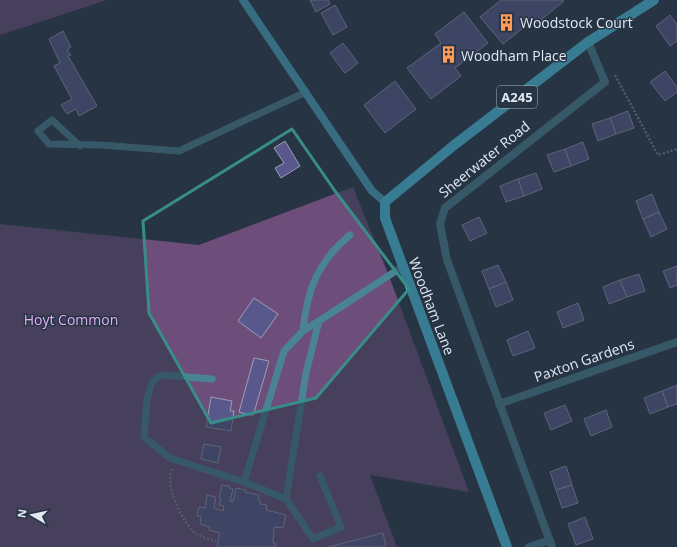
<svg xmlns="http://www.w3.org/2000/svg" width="677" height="547" font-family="'Open Sans',sans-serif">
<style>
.green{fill:#6d4e7a}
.building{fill:#59588d;stroke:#9d9eb5}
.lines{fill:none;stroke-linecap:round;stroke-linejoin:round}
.path{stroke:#818c99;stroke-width:2.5;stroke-dasharray:2 2;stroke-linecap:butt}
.service{stroke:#4a8393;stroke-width:7}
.minor{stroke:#4a8393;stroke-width:8}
.secondary{stroke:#4fb0ca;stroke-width:8}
.primary{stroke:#4fd2f4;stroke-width:10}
.marked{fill:none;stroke:#398d89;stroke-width:3;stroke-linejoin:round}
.labels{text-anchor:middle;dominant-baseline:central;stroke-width:3;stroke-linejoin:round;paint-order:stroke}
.shield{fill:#263444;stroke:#a9b3bf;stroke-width:1}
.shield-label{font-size:13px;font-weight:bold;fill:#e1eaf4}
.poi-label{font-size:14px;fill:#e1eaf4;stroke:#263444;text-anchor:start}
.street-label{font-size:14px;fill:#e1eaf4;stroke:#263444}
.park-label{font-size:14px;fill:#e2aef6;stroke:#263444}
</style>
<rect width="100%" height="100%" fill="#263444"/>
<g class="green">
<path d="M0,0H107L0,35Z"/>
<path d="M353,187L389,276L469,492L370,475L397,547H0V224L199,245Z"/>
</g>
<g class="building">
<path d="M310,0H328L330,4L316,12Z"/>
<path d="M501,0H563L564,1L536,24L533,20L503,44L480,17Z"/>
<path d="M335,5L347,27L333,35L321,13Z"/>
<path d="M464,12L488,43L455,68L461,76L431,99L407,68L441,43L435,34Z"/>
<path d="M670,15L677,24V41L670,46L656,26Z"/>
<path d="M63,31L71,47L67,50L71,55L68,56L97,106L79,116L76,109L67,114L61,105L72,99L54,66L60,63L49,39Z"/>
<path d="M343,43L358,63L345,73L330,53Z"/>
<path d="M665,71L677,87V92L665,101L650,82Z"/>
<path d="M395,81L416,109L385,133L364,105Z"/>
<path d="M628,111L634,128L616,134L610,118Z"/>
<path d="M610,118L616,134L598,141L592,124Z"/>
<path d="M285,141L300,166L281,178L275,168L284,163L274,148Z"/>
<path d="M583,142L589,159L571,166L565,149Z"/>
<path d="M565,149L571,166L554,172L547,155Z"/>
<path d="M536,173L542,189L524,196L518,179Z"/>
<path d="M518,179L524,196L506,202L500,186Z"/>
<path d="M652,194L659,212L643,219L636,201Z"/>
<path d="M659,212L667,229L651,237L643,219Z"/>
<path d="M479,217L487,233L470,241L462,225Z"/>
<path d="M498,265L506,282L489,289L482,271Z"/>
<path d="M677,266V285L670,288L663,271Z"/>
<path d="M639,274L645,291L627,297L620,280Z"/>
<path d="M620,280L627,297L609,304L603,287Z"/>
<path d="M506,282L513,300L496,307L489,289Z"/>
<path d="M254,298L278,314L261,338L238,321Z"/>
<path d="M578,303L584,320L563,328L557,312Z"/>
<path d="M528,331L535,348L513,356L507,340Z"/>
<path d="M254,358L269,361L253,416L239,412Z"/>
<path d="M677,385V404L668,407L662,391Z"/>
<path d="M662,391L668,407L650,414L644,398Z"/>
<path d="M211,397L232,401L230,411H234L231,431L206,427Z"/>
<path d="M565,405L572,421L551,430L544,413Z"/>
<path d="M606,410L612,427L591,436L584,419Z"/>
<path d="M204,444L221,447L218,463L201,459Z"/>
<path d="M566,466L572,485L556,490L550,472Z"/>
<path d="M222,485L229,486V488L233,489L230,501L233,502L236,488L246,490L245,492L259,495L258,500H260V504L267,505L266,510L286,515L283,528L274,527L273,543L276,544L275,547H217L220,533L209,530L210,527L200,524L201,517L197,516L199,507L205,508L207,495L216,497L214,508L223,511L224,506L219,505L221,499L219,498Z"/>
<path d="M572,485L578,503L562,508L556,490Z"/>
<path d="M585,517L593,539L576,545L568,524Z"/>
<path d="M383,533L386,547H328Z"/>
</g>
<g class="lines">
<g class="path">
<path d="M615,75L658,155L677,149"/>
<path d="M172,469C165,485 180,516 191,529C197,537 209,539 218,542"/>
</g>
<g class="service">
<path d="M80,146L52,120L38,131L49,144L101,145L179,151L306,92"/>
<path d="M319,321L303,331L284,351L244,482L286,499L306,373L319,321L402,267"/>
<path d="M303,331C307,289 318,262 350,235"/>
<path d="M212,379L161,375L152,382L147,399L144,437L170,458L244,482"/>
<path d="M286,499L313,539L341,527L320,476"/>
</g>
<g class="minor">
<path d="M499,404L677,342"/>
<path d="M529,547L550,540"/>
<path d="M552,547L447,260L440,224L445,208L605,82L588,42"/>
</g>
<path class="secondary" d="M243,0L372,191L385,202"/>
<path class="primary" d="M507,547L385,218V202L453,146L588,42L654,0"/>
</g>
<path d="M0 0H677V547H0ZM292,129L335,191L409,289L316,398L211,423L149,313L143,221Z" fill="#263444" fill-opacity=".55" fill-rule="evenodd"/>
<path class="marked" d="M292,129L335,191L409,289L316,398L211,423L149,313L143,221Z"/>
<defs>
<symbol id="building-bare" viewBox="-9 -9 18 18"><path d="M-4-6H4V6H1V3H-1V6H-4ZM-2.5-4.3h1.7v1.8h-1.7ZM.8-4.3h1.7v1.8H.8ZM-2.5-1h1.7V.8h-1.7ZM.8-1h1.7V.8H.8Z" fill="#fe9c57" stroke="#263444" stroke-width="2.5" paint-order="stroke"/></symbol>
</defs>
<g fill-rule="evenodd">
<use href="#building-bare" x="494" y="10" width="25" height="25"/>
<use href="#building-bare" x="436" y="42" width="25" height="25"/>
</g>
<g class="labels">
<rect class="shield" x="497" y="86" width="40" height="22" rx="3"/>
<g class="shield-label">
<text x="517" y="97">A245</text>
</g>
<g class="poi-label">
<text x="520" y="22">Woodstock Court</text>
<text x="461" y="55">Woodham Place</text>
</g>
<g class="street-label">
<text transform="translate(484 159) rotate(-39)">Sheerwater Road</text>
<text transform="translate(432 306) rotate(69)">Woodham Lane</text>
<text transform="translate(584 360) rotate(-19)">Paxton Gardens</text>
</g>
<g class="park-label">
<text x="71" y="319">Hoyt Common</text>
</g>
</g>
<g transform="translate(32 515) rotate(279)" stroke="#263444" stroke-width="3" paint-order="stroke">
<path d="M0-3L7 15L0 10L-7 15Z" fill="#e1eaf4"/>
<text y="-6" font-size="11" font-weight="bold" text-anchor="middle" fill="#e1eaf4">N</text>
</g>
</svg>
